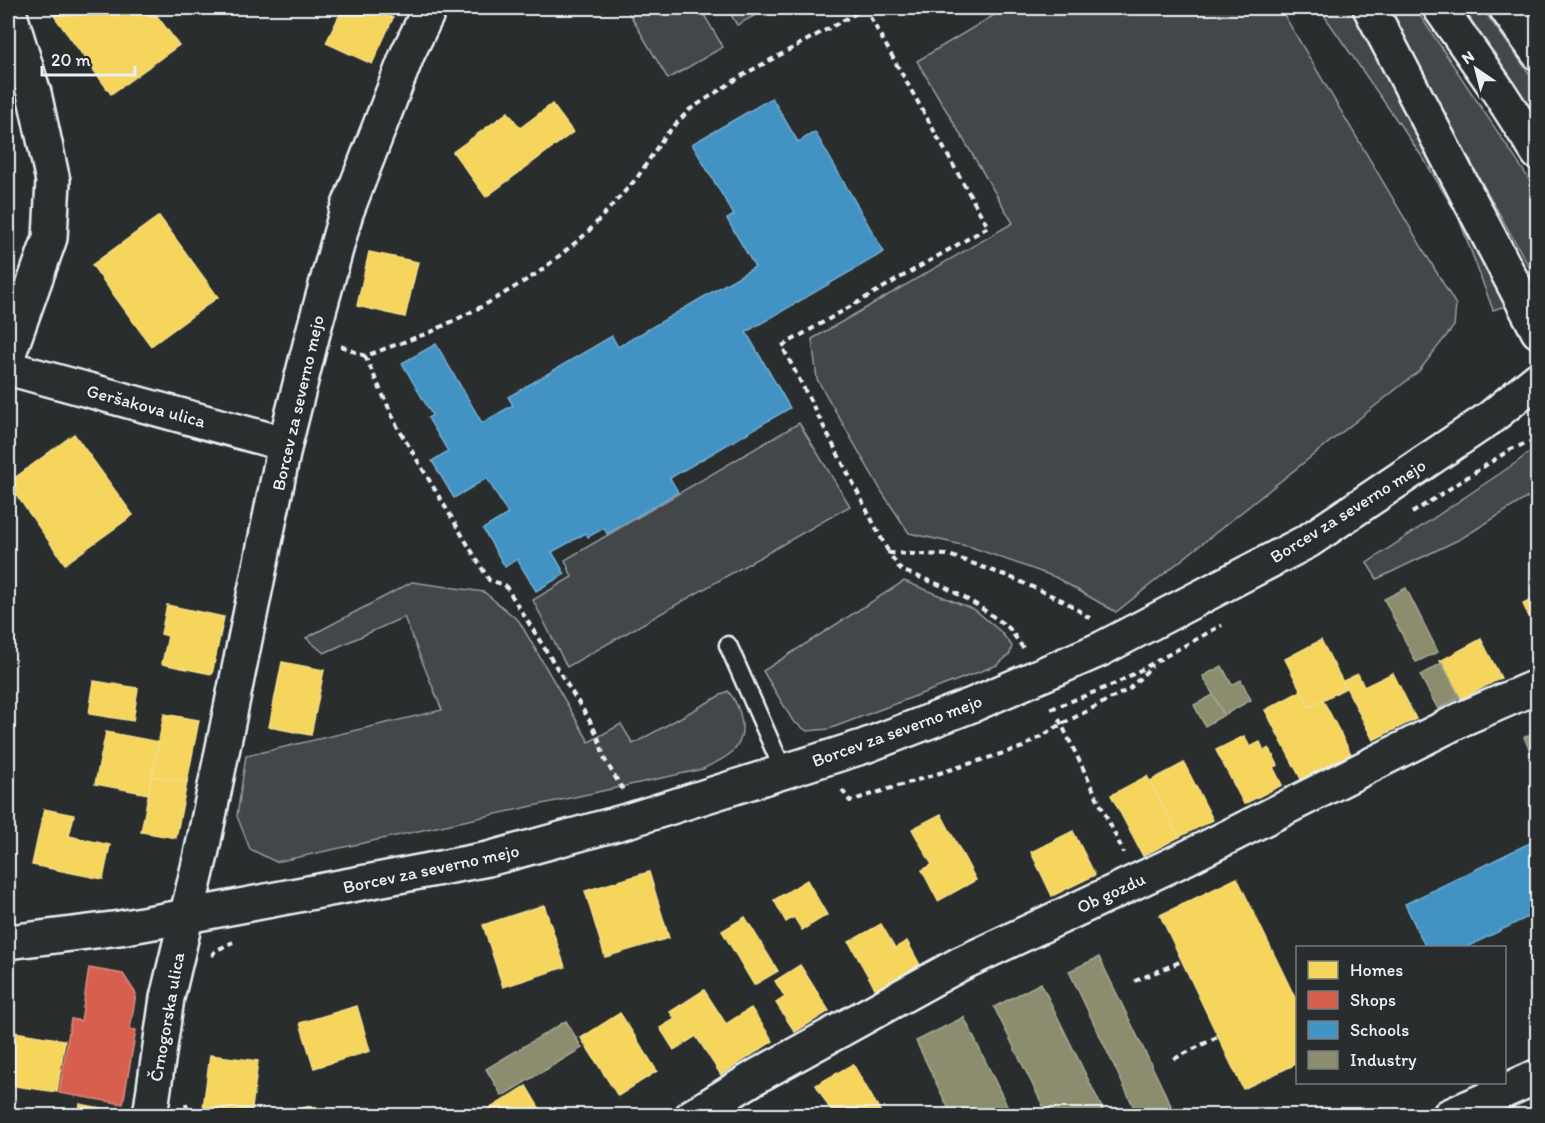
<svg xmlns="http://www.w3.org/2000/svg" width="1545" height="1123" font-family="Itim,sans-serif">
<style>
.green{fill:#424648;stroke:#959ca0;stroke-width:1.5}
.homes{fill:#f6d55c;stroke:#f2dd8b;stroke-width:1.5}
.shops{fill:#d6604d;stroke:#db8c80;stroke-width:1.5}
.schools{fill:#4393c3;stroke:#74afd3;stroke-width:1.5}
.industry{fill:#8c8c6e;stroke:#a8aa97;stroke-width:1.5}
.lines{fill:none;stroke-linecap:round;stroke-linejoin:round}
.lane-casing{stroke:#e8f1f8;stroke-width:21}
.street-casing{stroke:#e8f1f8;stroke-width:38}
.secondary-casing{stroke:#e8f1f8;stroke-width:38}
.highway-casing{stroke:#e8f1f8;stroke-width:38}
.path{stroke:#e8f1f8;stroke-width:4;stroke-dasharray:6 4.5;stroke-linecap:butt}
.lane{stroke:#2a2d2e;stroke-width:16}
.street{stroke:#2a2d2e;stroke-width:33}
.secondary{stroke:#2a2d2e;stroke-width:33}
.highway{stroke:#2a2d2e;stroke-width:33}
.labels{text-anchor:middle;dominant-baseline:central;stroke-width:6;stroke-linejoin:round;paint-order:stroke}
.street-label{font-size:18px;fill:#e8f1f8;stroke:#2a2d2e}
</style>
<rect width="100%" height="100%" fill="#2a2d2e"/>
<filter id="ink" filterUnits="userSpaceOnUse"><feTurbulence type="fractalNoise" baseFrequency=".0167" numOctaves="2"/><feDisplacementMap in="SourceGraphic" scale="12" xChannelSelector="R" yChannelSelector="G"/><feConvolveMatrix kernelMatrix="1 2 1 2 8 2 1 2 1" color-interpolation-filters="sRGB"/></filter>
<g filter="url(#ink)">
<g class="green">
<path d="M626,8H700L723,47L668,79Z"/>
<path d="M727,8H769L737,25Z"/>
<path d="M1006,8H1280L1456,305L1454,326L1419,371L1116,612L1055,577L971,547L909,533L882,492L817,379L812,339L1013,223L917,61Z"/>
<path d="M1319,8H1352L1395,83L1511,304L1493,310L1458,216L1423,158Z"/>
<path d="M1384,8H1415L1537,191V281Z"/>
<path d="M1461,8H1482L1537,84V118Z"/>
<path d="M799,423L850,506L567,667L533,600L572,577L565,560Z"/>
<path d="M1537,446V498L1528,497L1462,538L1377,579L1367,563L1517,462Z"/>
<path d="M904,581L975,610L1000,631L1012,646L1010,654L997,665L829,729L807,731L793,721L763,671Z"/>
<path d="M412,582L484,592L519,621L589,742L621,724L633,744L728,691C741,707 750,735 732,752C725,759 712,764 703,769L276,862L250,849L237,816L246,756L442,710L404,617L324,653L306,638Z"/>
</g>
<g class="homes">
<path d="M60,8H151L179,45L111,94L52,13Z"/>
<path d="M343,8H370L393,18L372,64L326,43Z"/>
<path d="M552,104L573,132L486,197L453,152L508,112L520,128Z"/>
<path d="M159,216L218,297L151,346L92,265Z"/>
<path d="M369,252L418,262L405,317L357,306Z"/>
<path d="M74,434L133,515L65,564L8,483Z"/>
<path d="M1538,597V635L1523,604Z"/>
<path d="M167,605L224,617L212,674L162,664L168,636L161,634Z"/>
<path d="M1481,639L1501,678L1461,699L1440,661Z"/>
<path d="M1321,640L1346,688L1309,707L1285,659Z"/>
<path d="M282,662L324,670L311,735L269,727Z"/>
<path d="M1393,673L1416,719L1373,740L1343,681L1358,674L1364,687Z"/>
<path d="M94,681L138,688L133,721L89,714Z"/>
<path d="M1301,691L1309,707L1323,700L1351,754L1301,779L1265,710Z"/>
<path d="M164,714L199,720L187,782L152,776Z"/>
<path d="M106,732L159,742L148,794L95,784Z"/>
<path d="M1244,736L1250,747L1260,742L1264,751L1269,748L1278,765L1273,767L1282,785L1244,804L1216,750Z"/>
<path d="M1184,763L1213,820L1179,837L1150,781Z"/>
<path d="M152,776L187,782L176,838L141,832Z"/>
<path d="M1147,776L1179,837L1143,856L1111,795Z"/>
<path d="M44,809L74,815L69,836L110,845L103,879L32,865Z"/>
<path d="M941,814L976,880L938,901L922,870L932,865L912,829Z"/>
<path d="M1073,831L1095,875L1052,896L1031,852Z"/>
<path d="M649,872L669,938L605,957L585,891Z"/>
<path d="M1237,878L1298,1004V1063L1243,1089L1160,915Z"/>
<path d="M807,880L827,915L802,930L794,917L786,922L774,900Z"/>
<path d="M544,905L565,967L503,987L483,925Z"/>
<path d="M745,917L778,971L754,985L722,931Z"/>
<path d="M881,924L895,948L907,941L920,965L876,990L849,942Z"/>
<path d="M800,965L829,1011L795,1032L776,1003L785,997L775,981Z"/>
<path d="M704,990L726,1024L751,1008L773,1041L721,1075L696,1036L674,1050L660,1028L675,1019L670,1012Z"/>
<path d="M357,1006L370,1051L314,1068L300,1023Z"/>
<path d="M620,1013L657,1071L618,1096L581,1038Z"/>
<path d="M8,1031L65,1040L57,1092L8,1085Z"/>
<path d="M210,1055L258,1061L251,1116H202Z"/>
<path d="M853,1064L883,1116H834L816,1085Z"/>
<path d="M526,1086L544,1116H478Z"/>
<path d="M80,1104L121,1112V1116H78Z"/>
<path d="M311,1106L313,1116H271Z"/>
</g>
<path class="shops" d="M89,968L123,974L136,994L130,1029L136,1030L123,1104L59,1093L71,1019L81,1021Z"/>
<g class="schools">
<path d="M772,98L798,142L815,132L884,252L746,332L790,408L670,478L678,492L607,534L604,528L588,537L586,533L552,552L565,574L536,591L517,559L505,567L483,529L508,514L487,478L454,498L432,461L448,451L428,418L432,415L402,363L436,344L482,423L513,405L508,397L612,336L618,347L755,267L727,219L734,215L692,144Z"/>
<path d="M1538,839V912L1465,948H1426L1405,904Z"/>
</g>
<g class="industry">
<path d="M1406,588L1438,652L1416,662L1384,599Z"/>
<path d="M1442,663L1460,697L1438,709L1420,675Z"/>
<path d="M1222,666L1232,685L1241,680L1251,700L1224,715L1203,676Z"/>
<path d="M1213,695L1224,715L1205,726L1194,705Z"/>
<path d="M1538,732V770L1524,737Z"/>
<path d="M1099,957L1176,1116H1138L1069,971Z"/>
<path d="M1041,983L1106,1116H1048L994,1007Z"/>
<path d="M964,1017L1012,1116H952L916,1041Z"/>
<path d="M566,1021L582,1048L502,1096L486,1069Z"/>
</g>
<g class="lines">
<defs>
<path id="lane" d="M728,645L784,772"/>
<g id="street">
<path d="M8,8L34,93L53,181L50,238L8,356"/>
<path d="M8,368L285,444"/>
<path d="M150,1116L167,998L201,855L285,444L314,329L346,213L408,53L430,8"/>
<path d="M692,1116L757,1076L960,964L1188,857L1464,718L1538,686"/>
<path d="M1449,1116L1538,1076"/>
</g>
<path id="secondary" d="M8,942L120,928L187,916L488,859L630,820L865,746L972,705L1101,649L1308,541L1490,418L1538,379"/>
<g id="highway">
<path d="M1370,8L1538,331"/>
<path d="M1440,8L1497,89L1538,153"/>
<path d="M1506,8L1538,53"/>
</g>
</defs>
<use href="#lane" class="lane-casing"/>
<use href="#street" class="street-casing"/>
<use href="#secondary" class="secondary-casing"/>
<use href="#highway" class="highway-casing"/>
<g class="path">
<path d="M865,8L988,227L782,346L889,553"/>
<path d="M341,346L365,356L431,332L483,306L538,273L586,234L637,178L664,137L689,110L743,75L866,8"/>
<path d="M365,356L398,428L489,580L505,585L590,721L598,737L605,760L623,790"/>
<path d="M1412,513L1511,449L1538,439"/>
<path d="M1023,648L1009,628L977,605L945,587L901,570L889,553L949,555L1010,577L1066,602L1091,619"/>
<path d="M1051,709L1115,684L1222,625"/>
<path d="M1059,719L1124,853"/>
<path d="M842,790L850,801L1023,747L1062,724L1129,689L1152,666"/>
<path d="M212,956L215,951L233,942"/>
<path d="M1135,981L1182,961"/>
<path d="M1174,1059L1217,1037"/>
<path d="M186,1103L188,1116"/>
</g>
<use href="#lane" class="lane"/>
<use href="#street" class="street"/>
<use href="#secondary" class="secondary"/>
<use href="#highway" class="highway"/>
</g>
</g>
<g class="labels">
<g class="street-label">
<text transform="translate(298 403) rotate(-77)">Borcev za severno mejo</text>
<text transform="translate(146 406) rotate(15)">Geršakova ulica</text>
<text transform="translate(1348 511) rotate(-32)">Borcev za severno mejo</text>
<text transform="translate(897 731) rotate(-20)">Borcev za severno mejo</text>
<text transform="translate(431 869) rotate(-12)">Borcev za severno mejo</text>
<text transform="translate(1111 893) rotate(-25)">Ob gozdu</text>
<text transform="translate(167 1017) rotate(-80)">Črnogorska ulica</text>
</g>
</g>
<rect width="1545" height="1123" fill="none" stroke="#2a2d2e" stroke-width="30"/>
<rect x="15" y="15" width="1515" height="1093" fill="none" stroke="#e8f1f8" stroke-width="2" filter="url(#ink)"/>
<rect x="1296" y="946" width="210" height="138" fill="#2a2d2e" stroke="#767b7f" stroke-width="1.5"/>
<rect x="1308" y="961" width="30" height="18" fill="#f6d55c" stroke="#767b7f" stroke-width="1.5"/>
<text x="1350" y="976" font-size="18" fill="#e8f1f8">Homes</text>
<rect x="1308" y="991" width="30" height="18" fill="#d6604d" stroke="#767b7f" stroke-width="1.5"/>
<text x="1350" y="1006" font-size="18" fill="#e8f1f8">Shops</text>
<rect x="1308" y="1021" width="30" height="18" fill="#4393c3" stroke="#767b7f" stroke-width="1.5"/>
<text x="1350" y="1036" font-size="18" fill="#e8f1f8">Schools</text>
<rect x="1308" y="1051" width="30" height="18" fill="#8c8c6e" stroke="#767b7f" stroke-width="1.5"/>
<text x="1350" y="1066" font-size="18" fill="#e8f1f8">Industry</text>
<g transform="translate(1476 69) rotate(325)" stroke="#2a2d2e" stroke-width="4.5" paint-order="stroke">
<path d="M0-4.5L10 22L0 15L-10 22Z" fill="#e8f1f8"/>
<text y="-9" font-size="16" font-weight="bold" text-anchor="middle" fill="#e8f1f8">N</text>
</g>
<path d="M42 66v9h93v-9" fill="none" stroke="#e8f1f8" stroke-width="3"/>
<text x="51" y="66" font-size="18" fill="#e8f1f8" stroke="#2a2d2e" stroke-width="4.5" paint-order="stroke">20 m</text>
</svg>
